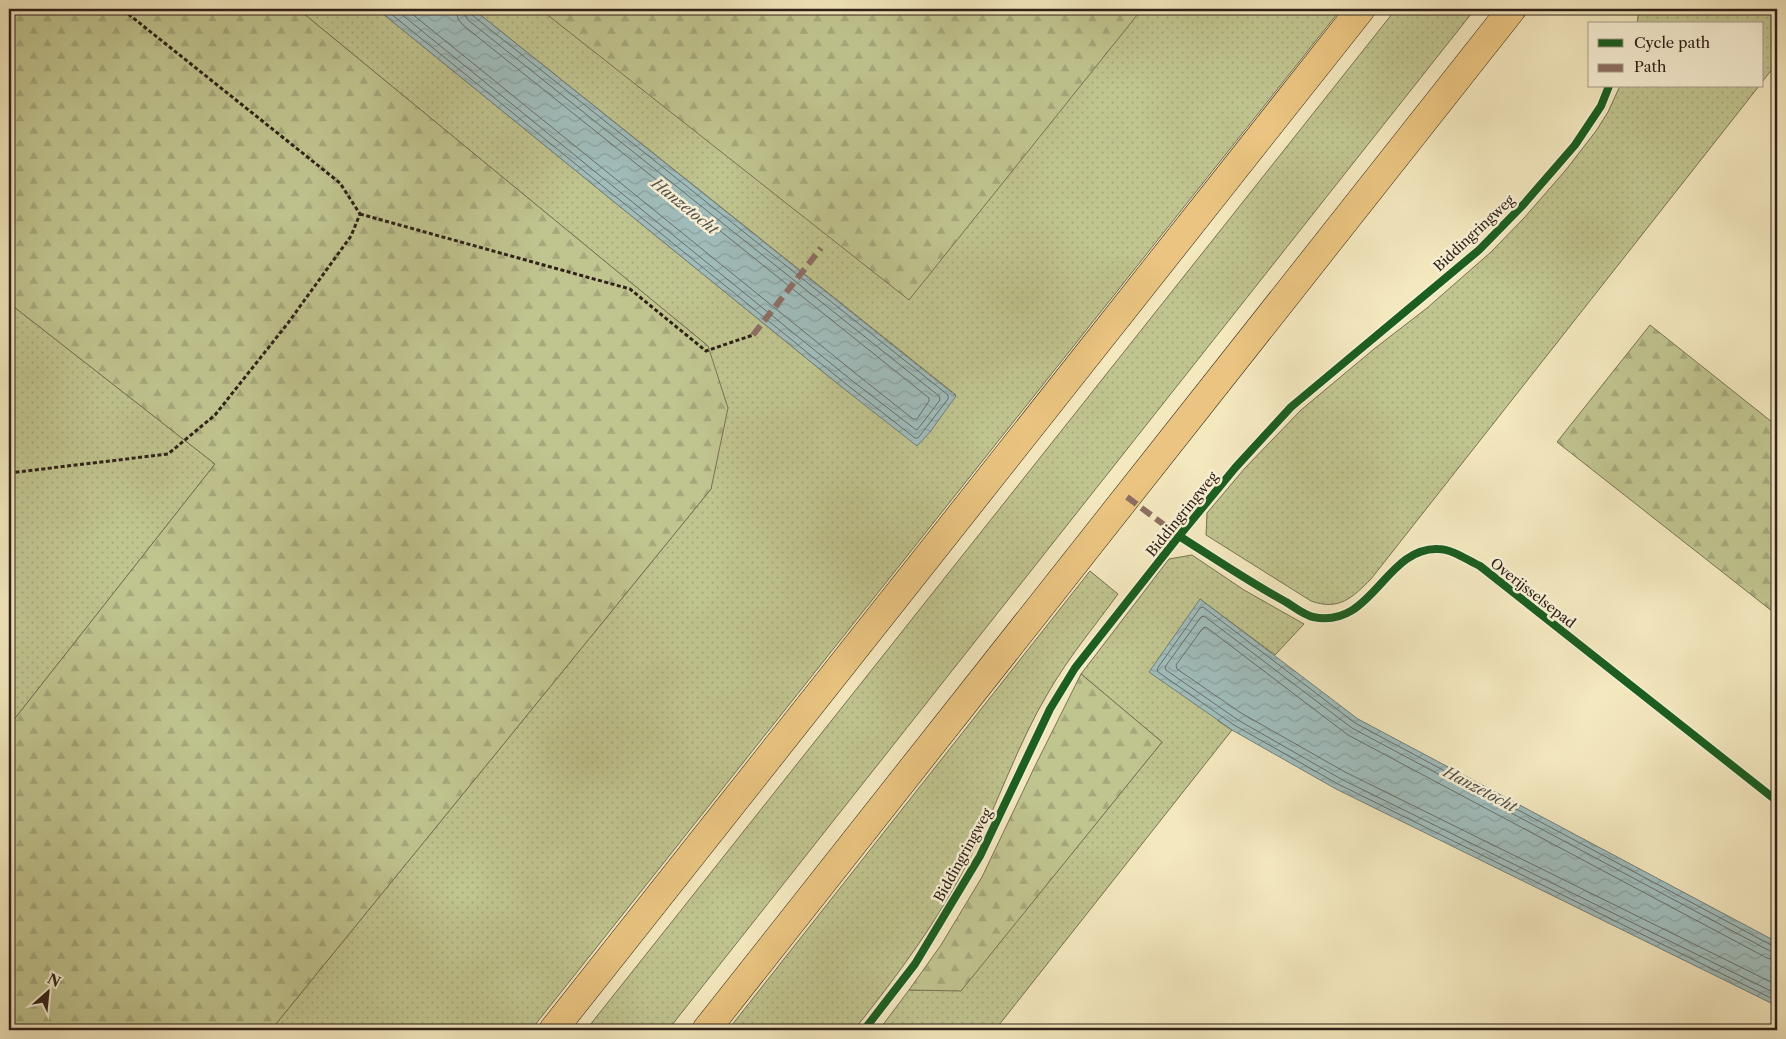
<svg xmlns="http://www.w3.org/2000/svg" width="1786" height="1039" font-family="'Libre Caslon Text',serif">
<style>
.grass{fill:url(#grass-dots);stroke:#787254}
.forest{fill:url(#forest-firs);stroke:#787254}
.water{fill:url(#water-waves);stroke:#737f7a}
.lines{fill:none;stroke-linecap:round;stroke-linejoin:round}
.shore{stroke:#686f6a;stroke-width:1}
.major-casing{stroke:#2f2118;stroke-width:29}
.path{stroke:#2f2118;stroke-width:3;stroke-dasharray:4 2.5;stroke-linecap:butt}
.major{stroke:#eac480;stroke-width:28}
.quiet{stroke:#8d6e63;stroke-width:6;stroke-dasharray:12 6;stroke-linecap:butt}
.cycleway-casing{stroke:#f8f0d5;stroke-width:11}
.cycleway{stroke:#1b5e20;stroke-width:8}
.labels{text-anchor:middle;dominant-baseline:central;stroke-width:5;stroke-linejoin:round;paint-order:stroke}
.street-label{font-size:14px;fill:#2f2118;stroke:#f8f0d5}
.water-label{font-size:15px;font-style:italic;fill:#515049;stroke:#f8f0d5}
</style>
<defs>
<pattern id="grass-dots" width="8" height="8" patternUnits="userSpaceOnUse" patternTransform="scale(1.25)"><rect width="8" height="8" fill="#c0c48f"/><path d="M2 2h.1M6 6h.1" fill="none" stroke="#a5a87b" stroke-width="1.8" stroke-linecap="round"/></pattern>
<pattern id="forest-firs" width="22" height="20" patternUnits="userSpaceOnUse" patternTransform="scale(1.25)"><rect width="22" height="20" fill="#c0c48f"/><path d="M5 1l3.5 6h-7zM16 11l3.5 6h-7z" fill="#a5a87b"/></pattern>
<pattern id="water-waves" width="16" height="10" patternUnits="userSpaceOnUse" patternTransform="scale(1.25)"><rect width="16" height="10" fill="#a0bdbc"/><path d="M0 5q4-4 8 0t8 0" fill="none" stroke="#8aa2a1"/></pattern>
</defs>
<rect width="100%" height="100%" fill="#f4e8bf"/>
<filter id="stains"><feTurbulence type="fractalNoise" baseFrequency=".004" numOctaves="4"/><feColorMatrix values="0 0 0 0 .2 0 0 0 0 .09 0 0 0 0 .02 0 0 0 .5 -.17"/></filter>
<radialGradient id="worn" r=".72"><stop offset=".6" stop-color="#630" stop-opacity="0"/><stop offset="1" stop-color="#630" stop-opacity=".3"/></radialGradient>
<g class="grass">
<path d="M298,9H377L843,388L956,395L473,9H1341L531,1030H271L711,489L708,346Z"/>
<path d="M1396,9H1475L668,1030H586Z"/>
<path d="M1639,9H1777V63L1762,82V24H1637Z"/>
<path d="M1620,86H1759L1371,579C1352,598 1339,611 1311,601L1206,535L1207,513L1245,468L1301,410L1374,349L1427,308L1491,252L1524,218L1565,171L1596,131L1608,112Z"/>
<path d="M9,303L215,464L9,726Z"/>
<path d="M1192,555L1244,590L1304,624L1275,655L1200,599L1218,721L1232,730L995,1030H879L909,990H961L1162,742L1081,674L1169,559Z"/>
<path d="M1090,571L1118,594C1094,627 1068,658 1048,693C1017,745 998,804 970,858C939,920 897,976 854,1030H728Z"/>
</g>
<g class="forest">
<path d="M9,9H298L708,346L728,408L711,489L271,1030H9V726L215,464L9,303Z"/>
<path d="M540,9H1142L909,300Z"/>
<path d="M1650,325L1777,426V615L1557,442Z"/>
<path d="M1081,674L1162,742L961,991L909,990L941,945L982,877L1035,766Z"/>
</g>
<g class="water">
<path d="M377,9H473L956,396L930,432L917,446L843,388Z"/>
<path d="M1200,599L1358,719L1777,942V1006L1336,789L1232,730L1149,672Z"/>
</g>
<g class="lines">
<g class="shore">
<path d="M385,9L846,384L915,438H918L948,399V395L472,15L470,9"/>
<path d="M395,9L850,379L915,429L917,430L940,400L939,396L468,20L464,14V9"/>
<path d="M406,9L855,373L913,419H917L929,401V398L464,26L458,19L456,9"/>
<path d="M1777,946H1773L1355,723L1203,607L1200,608L1157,669L1158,672L1234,725L1338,784L1777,1001"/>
<path d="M1777,953L1770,951L1352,728L1204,616L1201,617L1165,667L1166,670L1238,720L1341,779L1777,994"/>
<path d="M1777,960L1767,958L1348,735L1206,627L1203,628L1176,665L1177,669L1241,713L1345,772L1777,985"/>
</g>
<defs>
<g id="major">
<path d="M553,1030L1361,9"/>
<path d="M706,1030L1512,9"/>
</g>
</defs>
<use href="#major" class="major-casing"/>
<g class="path">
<path d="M360,214L630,289L706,351L753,335"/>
<path d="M9,473L168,454L215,415L288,323L351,236L360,214L340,183L122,9"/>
</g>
<use href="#major" class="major"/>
<g class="quiet">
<path d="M753,335L821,248"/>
<path d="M1127,497L1179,536"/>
</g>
<defs>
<g id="cycleway">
<path d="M1179,536C1214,558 1249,582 1286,602C1294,607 1304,615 1313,617C1372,630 1385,547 1438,549C1452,549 1467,560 1480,566L1777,801"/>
<path d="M864,1030L915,964L980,856L1050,709L1075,668L1179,536L1235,468L1291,407L1479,250L1523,205L1575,145L1601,106L1609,86"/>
</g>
</defs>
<use href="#cycleway" class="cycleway-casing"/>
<use href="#cycleway" class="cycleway"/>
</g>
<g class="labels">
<g class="street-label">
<text transform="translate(1474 233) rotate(-43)">Biddingringweg</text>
<text transform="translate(1182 514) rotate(-51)">Biddingringweg</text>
<text transform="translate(1533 593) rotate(38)">Overijsselsepad</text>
<text transform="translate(963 855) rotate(-61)">Biddingringweg</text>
</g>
<g class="water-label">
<text transform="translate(685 206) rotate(39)">Hanzetocht</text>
<text transform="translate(1480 789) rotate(28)">Hanzetocht</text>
</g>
</g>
<rect width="1786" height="1039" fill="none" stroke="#f4e8bf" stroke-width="30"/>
<rect x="10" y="10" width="1766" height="1019" fill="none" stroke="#2f2118" stroke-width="2.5"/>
<rect x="15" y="15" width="1756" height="1009" fill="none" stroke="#2f2118"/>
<rect x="1588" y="22" width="175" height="65" fill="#f8f0d5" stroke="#a89d89"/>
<rect x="1598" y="39" width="25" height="8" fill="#1b5e20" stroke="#a89d89"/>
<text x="1634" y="48" font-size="15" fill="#2f2118">Cycle path</text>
<rect x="1598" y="64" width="25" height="8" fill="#8d6e63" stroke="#a89d89"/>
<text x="1634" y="72" font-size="15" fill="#2f2118">Path</text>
<g transform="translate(48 992) rotate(27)" stroke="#f8f0d5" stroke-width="4" paint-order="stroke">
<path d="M0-4L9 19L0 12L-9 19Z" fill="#2f2118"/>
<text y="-8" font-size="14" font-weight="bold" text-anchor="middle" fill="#2f2118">N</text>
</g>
<rect width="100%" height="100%" filter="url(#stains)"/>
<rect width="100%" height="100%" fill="url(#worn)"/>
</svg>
